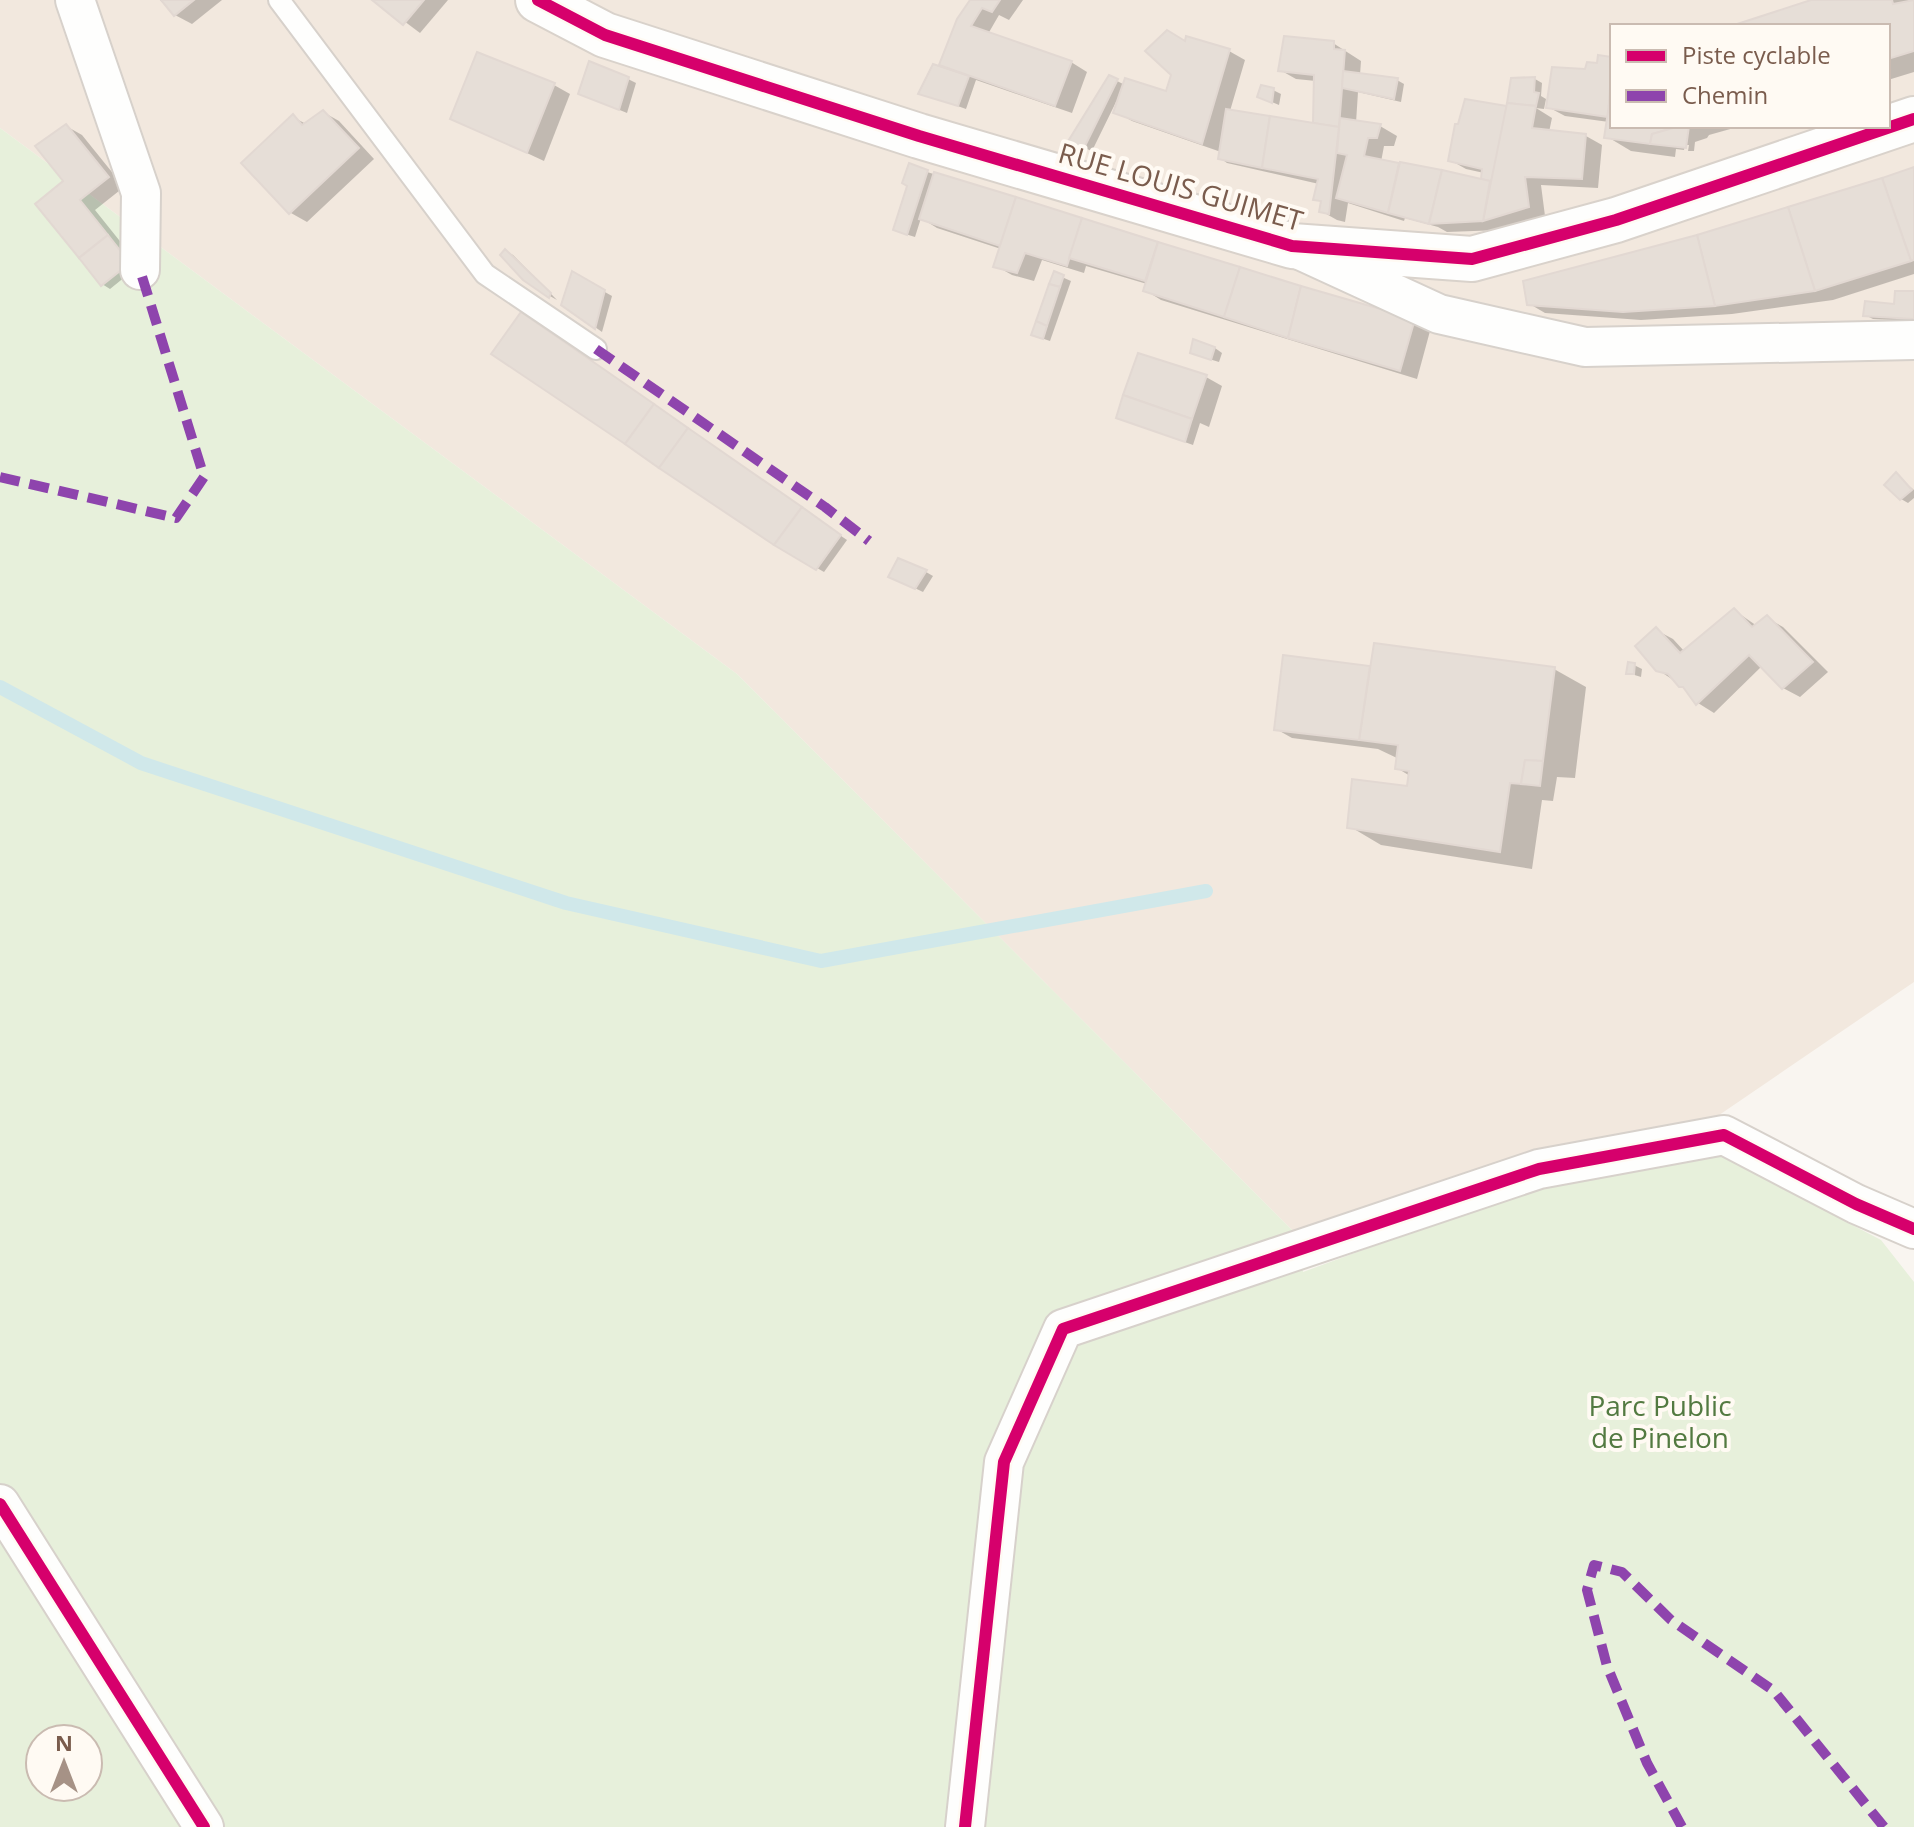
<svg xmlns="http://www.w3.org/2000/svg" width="1914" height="1827" viewBox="0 0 1914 1827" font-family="'Open Sans',sans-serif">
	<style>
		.residential { fill: #f2e8de; fill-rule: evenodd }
		.green { fill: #e7f0db; fill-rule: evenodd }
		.shadow { fill: #0003 }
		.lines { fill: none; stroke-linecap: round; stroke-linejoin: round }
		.stream { stroke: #d0e8ea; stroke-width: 14 }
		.building { fill: #e6ded7; stroke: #e2d8d2; stroke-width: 2 }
		.lane-casing { stroke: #d7d1cb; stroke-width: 24 }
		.street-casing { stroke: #d7d1cb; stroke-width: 42 }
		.secondary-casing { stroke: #d9d2cb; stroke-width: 48 }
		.lane { stroke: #fefefd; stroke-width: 20 }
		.street { stroke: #fefefd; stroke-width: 38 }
		.secondary { stroke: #fefefd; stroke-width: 44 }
		.quiet { stroke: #8e44ad; stroke-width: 10; stroke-dasharray: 20 10; stroke-linecap: butt }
		.cycleway-casing { stroke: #fffaf3; stroke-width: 17 }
		.cycleway { stroke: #d6006c; stroke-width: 12 }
		.labels { text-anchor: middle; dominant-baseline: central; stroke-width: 8; stroke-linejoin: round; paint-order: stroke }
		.street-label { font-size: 28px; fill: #7a5c4d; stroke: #fffaf3 }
		.park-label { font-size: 28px; fill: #537a41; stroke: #fffaf3 }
	</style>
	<rect width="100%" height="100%" fill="#f9f5f0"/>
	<!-- residential -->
	<path class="residential" d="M0,0H1914V982L1571,1216L1299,1237L737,674L0,128ZM1612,26H1888V126H1612Z"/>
	<!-- green -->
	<path class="green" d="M0,128L737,674L1299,1237L1303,1272L1542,1184L1717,1154L1881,1240L1914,1282V1827H0ZM40,1739H88V1787H40Z"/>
	<!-- shadow -->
	<g class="shadow">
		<path d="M160,0H222L192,24L175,15Z"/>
		<path d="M376,0H448L420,33Z"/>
		<path d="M973,0H1023L1009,20L999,15L988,34L1071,62L1087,72L1072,113L976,80L966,109L921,93L949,72L950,70L941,64Z"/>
		<path d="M1817,0H1914V72L1888,80V26H1738Z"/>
		<path d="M1186,43L1229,51L1245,60L1230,111L1315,125L1316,81L1296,79L1280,70L1333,43L1361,61L1360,75L1397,80L1404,84L1401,102L1358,92L1356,123L1380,126L1397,136L1394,146H1384L1381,162L1482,181L1484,173L1466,169L1450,160L1509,108L1513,80L1535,79L1542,83L1541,96L1546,99L1544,109L1536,108L1552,118L1549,132L1586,136L1602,145L1598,188L1541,185L1545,216L1501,230L1447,232L1438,227L1405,218L1404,221L1348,203L1345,222L1337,220L1321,211L1323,203L1316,199L1319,184L1227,163L1220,158L1221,152L1132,121L1116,112L1119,103L1116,102L1092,151L1069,142L1109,77L1125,85L1167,93Z"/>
		<path d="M1599,57L1612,59V126H1741L1709,135L1707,138L1695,142L1694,151H1688L1689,145H1685L1684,150L1676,149L1675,157L1631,151L1606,136L1609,122L1565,116L1548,107L1587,71L1598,65Z"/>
		<path d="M628,79L636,83L627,113L588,97Z"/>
		<path d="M554,85L570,94L544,161L452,118Z"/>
		<path d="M1273,90L1281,94L1279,105L1267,100Z"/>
		<path d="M323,112L339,121L374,159L307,222L291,213L243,163L293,117L306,124Z"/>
		<path d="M66,126L82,135L124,187L95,210L123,245L120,247L136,268L110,289L102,284L66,181Z"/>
		<path d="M1914,169V274L1833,300L1732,314L1641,320L1545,313L1528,303L1698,237Z"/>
		<path d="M927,172L1414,321L1430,331L1417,379L1161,300L1145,290L1147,284L1086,266L1084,273L1042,260L1034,281L1012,275L996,266L1001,249L937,228L921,218L915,237L902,233Z"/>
		<path d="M506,251L513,255L557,300L532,286Z"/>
		<path d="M573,274L612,296L602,332L564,305Z"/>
		<path d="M1055,274L1071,281L1050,341L1041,338Z"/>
		<path d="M1914,293V321L1873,319L1865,315L1895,306Z"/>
		<path d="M1215,348L1222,353L1219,362L1199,356Z"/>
		<path d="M1206,377L1222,386L1209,427L1200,423L1193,445L1126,421Z"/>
		<path d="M1896,475L1914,490V498L1908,503L1901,499Z"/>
		<path d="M816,519L847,540L824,572L775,544Z"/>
		<path d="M926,572L933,576L923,592L898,580Z"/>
		<path d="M1734,610L1757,626L1767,618L1783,627L1828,672L1800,697L1783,688L1762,666L1714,713L1698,703L1687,689L1658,670L1656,630L1673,639L1685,652Z"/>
		<path d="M1634,665L1642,669L1641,677L1628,673Z"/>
		<path d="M1370,668L1554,669L1586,687L1575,778L1557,777L1553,801L1542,800L1532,869L1381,845L1349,826L1408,788L1410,776L1397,768L1399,759L1378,749L1292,738L1276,729Z"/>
	</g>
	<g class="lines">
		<!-- stream -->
		<path class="stream" d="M0,687L141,763L566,903L821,961L1206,891"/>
	</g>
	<!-- building -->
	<g class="building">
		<path d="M161,0H194L174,16Z"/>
		<path d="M372,0H424L403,25Z"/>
		<path d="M970,0H1000L992,12L982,8L971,26L1072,61L1055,106L939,65L957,19Z"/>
		<path d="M1811,0H1892L1893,4L1914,0V51L1888,59V26H1731Z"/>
		<path d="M1167,30L1185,41L1186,36L1230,49L1202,144L1113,113L1125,78L1166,91L1171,75L1145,51Z"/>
		<path d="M1284,36L1334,41V49L1345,50L1339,127L1313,123L1314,75L1278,71Z"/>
		<path d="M477,52L555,83L527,153L450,119Z"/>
		<path d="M1598,55L1612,57L1608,117L1546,108L1552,67L1585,69L1587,62L1597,63Z"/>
		<path d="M589,61L629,77L619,110L578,94Z"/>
		<path d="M933,64L969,76L958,106L918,94Z"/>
		<path d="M1343,71L1398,78L1394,99L1342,88Z"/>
		<path d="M1109,75L1118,79L1084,148L1067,143Z"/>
		<path d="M1535,77L1534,92L1539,93L1536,106L1507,103L1511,78Z"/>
		<path d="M1261,85L1274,88L1272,103L1257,97Z"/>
		<path d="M1612,86V126H1680L1652,134L1650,144L1604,138Z"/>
		<path d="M1465,99L1507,106L1494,178L1490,181L1481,179L1482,169L1448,161L1455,124H1458Z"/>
		<path d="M1507,103L1536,106L1532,128L1586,134L1582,179L1525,177L1529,207L1483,221Z"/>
		<path d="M1226,109L1270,116L1262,168L1218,159Z"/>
		<path d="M323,110L359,148L289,214L241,163L293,114L302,125Z"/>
		<path d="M1270,116L1339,127L1329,214L1319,212L1321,201L1313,200L1318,179L1262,168Z"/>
		<path d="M1340,118L1381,124L1377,138H1368L1364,156L1399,163L1388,213L1336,198L1347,155L1337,153Z"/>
		<path d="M66,124L109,177L80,200L108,235L79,258L35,204L63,181L35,146Z"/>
		<path d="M1680,126H1689L1686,148L1650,144L1652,134Z"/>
		<path d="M1400,162L1442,170L1429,224L1388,213Z"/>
		<path d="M909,163L928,170L907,235L893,230L907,186L902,183Z"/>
		<path d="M1914,167V260L1911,261L1882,178Z"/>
		<path d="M1442,170L1490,181L1483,221L1429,224Z"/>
		<path d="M934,172L1016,197L1000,246L919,219Z"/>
		<path d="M1882,178L1911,261L1815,291L1788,207Z"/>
		<path d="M1016,197L1082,218L1067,266L1025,253L1017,273L993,267Z"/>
		<path d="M1788,207L1815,291L1715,306L1697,235Z"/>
		<path d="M1082,218L1158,242L1145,281L1069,258Z"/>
		<path d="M108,235L130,263L101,286L79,258Z"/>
		<path d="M1697,235L1715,306L1623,312L1527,305L1523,281Z"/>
		<path d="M1158,242L1240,267L1224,317L1143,291Z"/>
		<path d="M505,249L551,293L549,298L523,280L500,255Z"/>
		<path d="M1240,267L1301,286L1288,338L1224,317Z"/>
		<path d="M572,271L605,290L595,329L561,305Z"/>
		<path d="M1054,271L1064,275L1060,287L1049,284Z"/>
		<path d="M1049,284L1060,287L1047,326L1036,321Z"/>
		<path d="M1301,286L1415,319L1400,371L1288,338Z"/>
		<path d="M1895,291H1914V319L1863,316L1865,301L1894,304Z"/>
		<path d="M521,312L654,404L625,444L491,354Z"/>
		<path d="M1036,321L1047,326L1043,339L1031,335Z"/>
		<path d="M1193,339L1215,347L1211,360L1190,353Z"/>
		<path d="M1138,353L1207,375L1192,419L1123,395Z"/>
		<path d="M1123,395L1192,419L1185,442L1116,418Z"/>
		<path d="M654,404L688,428L659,468L625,444Z"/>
		<path d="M688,428L802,507L774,545L659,468Z"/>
		<path d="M1896,472L1912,490L1900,500L1884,485Z"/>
		<path d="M802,507L841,535L816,570L774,545Z"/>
		<path d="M898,558L927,570L915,589L888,577Z"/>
		<path d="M1734,608L1752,627L1767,615L1813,662L1782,689L1749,655L1696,705L1683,687H1679L1668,674L1656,671L1635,646L1656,627L1680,653Z"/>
		<path d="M1374,643L1555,667L1543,761L1525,760L1521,784L1510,783L1500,852L1347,828L1352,779L1407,786L1409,771L1395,769L1398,745L1359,740Z"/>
		<path d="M1283,655L1370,666L1359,740L1274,730Z"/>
		<path d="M1628,662L1635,663L1634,674H1626Z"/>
		<path d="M1525,760L1543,761L1540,786L1521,784Z"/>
	</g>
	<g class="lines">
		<defs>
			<path id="lane" d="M279,0L485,274L596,349"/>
			<g id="street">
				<path d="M75,0L141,193L140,270"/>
				<path d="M1302,251L1439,314L1585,347L1914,340"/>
				<path d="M0,1504L204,1827"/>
				<path d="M965,1827L1004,1462L1063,1329L1539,1169L1724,1135L1856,1204L1914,1229"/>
			</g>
			<path id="secondary" d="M538,0L605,35L919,136L1292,246L1472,259L1616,220L1914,119"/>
		</defs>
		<!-- lane casing -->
		<use href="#lane" class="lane-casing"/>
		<!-- street casing -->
		<use href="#street" class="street-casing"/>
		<!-- secondary casing -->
		<use href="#secondary" class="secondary-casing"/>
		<!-- lane -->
		<use href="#lane" class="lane"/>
		<!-- street -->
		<use href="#street" class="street"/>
		<!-- secondary -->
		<use href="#secondary" class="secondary"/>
		<!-- quiet -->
		<g class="quiet">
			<path d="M596,349L825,507L869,541"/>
			<path d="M0,477L176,518L204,477L140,270"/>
			<path d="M1682,1827L1647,1763L1607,1666L1587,1590L1594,1565L1622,1572L1671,1620L1774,1691L1884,1827"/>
		</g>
		<defs>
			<g id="cycleway">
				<path d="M538,0L605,35L919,136L1292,246L1472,259L1616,220L1914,119"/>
				<path d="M0,1504L204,1827"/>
				<path d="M965,1827L1004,1462L1063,1329L1539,1169L1724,1135L1856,1204L1914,1229"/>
			</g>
		</defs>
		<!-- cycleway casing -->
		<use href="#cycleway" class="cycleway-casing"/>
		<!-- cycleway -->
		<use href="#cycleway" class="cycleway"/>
	</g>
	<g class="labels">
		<!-- street labels -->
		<g class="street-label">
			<text transform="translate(1181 186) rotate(16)">RUE LOUIS GUIMET</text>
		</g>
		<!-- park labels -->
		<g class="park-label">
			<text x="1660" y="1405">Parc Public<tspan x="1660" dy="32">de Pinelon</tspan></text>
		</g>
	</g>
	<!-- legend -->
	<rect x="1610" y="24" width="280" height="104" fill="#fffaf3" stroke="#cabbb1" stroke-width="2"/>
	<rect x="1626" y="50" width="40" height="12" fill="#d6006c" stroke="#cabbb1" stroke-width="2"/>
	<text x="1682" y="64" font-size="24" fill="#7a5c4d">Piste cyclable</text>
	<rect x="1626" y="90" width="40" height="12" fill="#8e44ad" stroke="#cabbb1" stroke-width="2"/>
	<text x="1682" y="104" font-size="24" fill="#7a5c4d">Chemin</text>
	<!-- north arrow -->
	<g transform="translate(64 1763)"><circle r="38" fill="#fffaf3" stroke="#cabbb1" stroke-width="2"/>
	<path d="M0-6L14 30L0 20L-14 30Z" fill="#a69286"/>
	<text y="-12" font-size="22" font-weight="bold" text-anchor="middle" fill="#7a5c4d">N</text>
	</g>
</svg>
